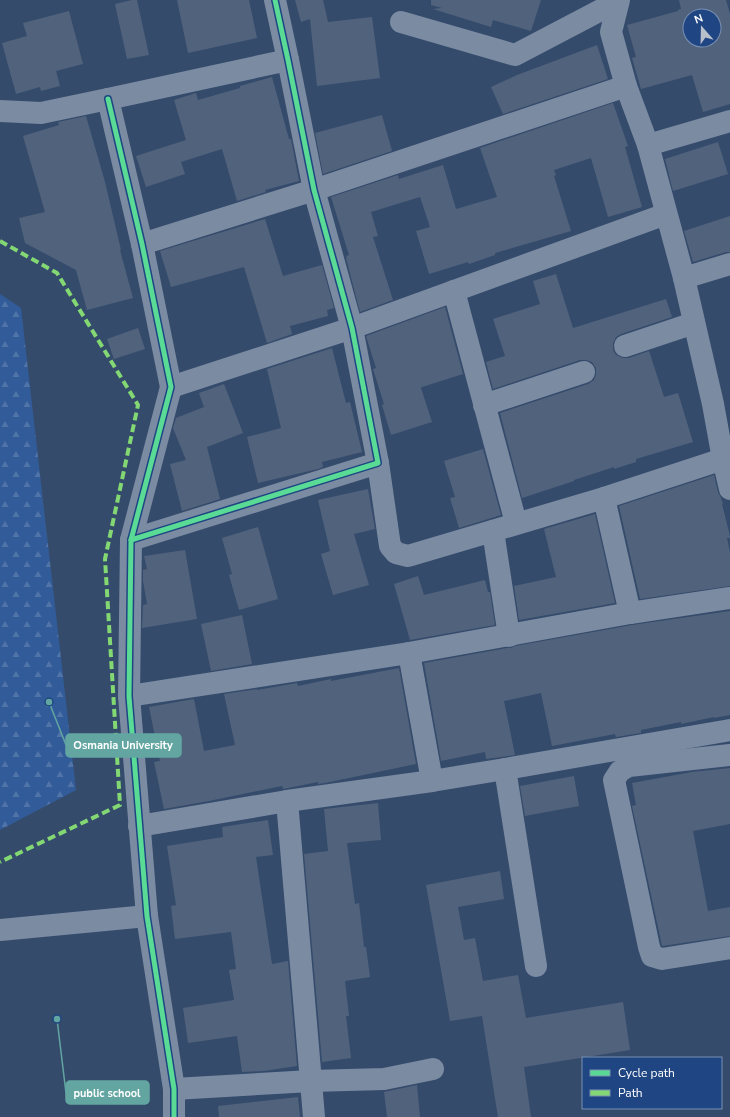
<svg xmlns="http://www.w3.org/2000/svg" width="730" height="1117" viewBox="0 0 730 1117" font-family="'Nunito Sans',sans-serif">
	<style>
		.forest { fill: url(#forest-firs) }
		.building { fill: #51637c; fill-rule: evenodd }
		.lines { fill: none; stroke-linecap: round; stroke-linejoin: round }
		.minor { stroke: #7b8ba2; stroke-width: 22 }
		.quiet { stroke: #83d873; stroke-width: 4; stroke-dasharray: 8 4; stroke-linecap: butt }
		.cycleway-casing { stroke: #1f4682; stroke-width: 8 }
		.cycleway { stroke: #5adb95; stroke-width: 5 }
		.leader { fill: none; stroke: #63a6a1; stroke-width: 1.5 }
		.callout-dot { fill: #63a6a1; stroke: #1f4682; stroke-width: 1.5 }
		.callout { fill: #63a6a1; stroke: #63a6a1; stroke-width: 1.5 }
		.callout-label { font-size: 11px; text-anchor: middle; font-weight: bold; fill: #fff }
	</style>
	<defs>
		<pattern id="forest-firs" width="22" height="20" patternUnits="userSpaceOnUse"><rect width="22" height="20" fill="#325c99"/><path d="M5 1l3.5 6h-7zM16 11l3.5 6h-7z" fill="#5174a8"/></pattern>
	</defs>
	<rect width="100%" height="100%" fill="#354b6c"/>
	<!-- forest -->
	<path class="forest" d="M0,294L21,308L76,790L0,830Z"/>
	<!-- building -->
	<g class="building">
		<path d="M132,0H137L149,55L127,59L115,4Z"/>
		<path d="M177,0H249L257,38L188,53Z"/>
		<path d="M295,0H323L328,22L372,17L380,78L317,86L310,19L301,22Z"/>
		<path d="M431,0H541L531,31L493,20L491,27L433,9L442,8L431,5Z"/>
		<path d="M679,0H726L730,14V104L703,112L692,75L641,89L632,58L636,57L627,25L678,11V10L681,9ZM690,16H714V40H690Z"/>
		<path d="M69,11L83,64L56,71L60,86L41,91L40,87L16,94L2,43L27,36L23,23Z"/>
		<path d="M597,45L608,79L503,114L491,87L517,75Z"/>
		<path d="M272,77L289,139H291L299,181L265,190L266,192L237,201L222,149L181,162L185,174L146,187L136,156L186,140L174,100L196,93L198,100L240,88V86Z"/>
		<path d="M613,103L628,146L625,147L642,207L608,217L591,158L554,170L556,175L554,176L571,231L495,253V255L469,264L468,262L429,274L416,231L430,227L420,197L371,212L378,236L373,237L393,300L360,312L346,258H347L346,256L349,255L331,197L398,175L399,179L443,165L456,209L497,197L480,148Z"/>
		<path d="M382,115L392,151L323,174L315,133Z"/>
		<path d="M86,116L105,182L121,250H120L133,298L87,310L76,270L25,243L19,218L45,212L23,136L59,125L58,122Z"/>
		<path d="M718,142L728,174L673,191L665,159Z"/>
		<path d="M730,216V252H726L693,262L684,231Z"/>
		<path d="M265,219L283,276L322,265L334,308L327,310L328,316L290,326L292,334L267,343L244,267L171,287L160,251Z"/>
		<path d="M556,274L573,328L666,299L672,317L621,334L616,337L613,343V350L616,355L623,358H629L649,351L664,397L678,393L693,442L636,459V462L614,469V467L574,480V481L522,498L500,413L588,384L594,380L596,374V368L592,362L586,360H580L493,389L486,362L505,356L493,319L540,304L533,281Z"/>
		<path d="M445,307L463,374L422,387L421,388L432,422L391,435L382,405L384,404L373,369L376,368L366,336Z"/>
		<path d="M138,328L145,349L114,359L107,339Z"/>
		<path d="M332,348L346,403L350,402L362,452L322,462L323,467L318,469L258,483L247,437L281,428L267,369Z"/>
		<path d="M224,384L243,433L207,447L220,499L182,511L170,464L186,460L173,428L176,418L204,407L199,393Z"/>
		<path d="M483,449L501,515L459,528L450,498L455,497L444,461Z"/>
		<path d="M714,475L718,492L721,498L723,504H722L730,536V538H727L730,552V586L640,599L619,506Z"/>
		<path d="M368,489L375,529L354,534L369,585L333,595L321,554L330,551L318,500Z"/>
		<path d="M595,514L615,603L519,620L514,586L556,577L544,529Z"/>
		<path d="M258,527L278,599L239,610L229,575L232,574L222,538Z"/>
		<path d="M185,550L197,619L142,628L143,605L147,604L143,581V570L147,569L144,556Z"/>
		<path d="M418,576L424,595L485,580L488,592H490L495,625L410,640L394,584Z"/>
		<path d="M730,611V715L714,718V717L681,724V722L641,730V733L616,737L615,734L552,746L541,693L504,701L515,755L486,759L485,752L441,761L424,663L507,648H511L515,646L632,625Z"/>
		<path d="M242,615L252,664L211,671L201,624Z"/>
		<path d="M399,668L416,764L325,783L318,784V782L283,789L282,786L209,801L164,809L154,762L160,761L149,707L194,699L204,751L235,745L224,694L257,689V690L297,683L298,686L331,679V681Z"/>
		<path d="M730,768V824L693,831L708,911L730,907V936L662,946L632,806L636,805L632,783L692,772Z"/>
		<path d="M574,776L579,806L525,816L520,786Z"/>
		<path d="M378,803L381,840L347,843L355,904L359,903L364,947H366L370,977L345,981L349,1016H346L351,1058L322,1062L304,854L328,851L324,809Z"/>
		<path d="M268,820L273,855L256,857L272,964L288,961L297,1066L264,1071L242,1072L237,1036L188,1043L183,1008L234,1000L229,970L236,969L231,932L175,939L171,906L176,905L167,846L223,837L222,827Z"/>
		<path d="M500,871L504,899L458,907L464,940L475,938L483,981L518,975L526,1018L623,1002L630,1050L524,1067L531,1117H498L482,1016L450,1021L426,885Z"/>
		<path d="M417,1085L420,1117H387L384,1092Z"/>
		<path d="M298,1097L300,1117H219L218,1106Z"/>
	</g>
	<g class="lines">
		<!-- minor -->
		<g class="minor">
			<path d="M619,0L611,32L626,86L648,145L684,278L713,404L723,459L730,489"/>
			<path d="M401,22L515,55L618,1"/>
			<path d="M108,99L142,244L171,387L131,540L129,696L147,916L174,1089V1117"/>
			<path d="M0,111L41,113L108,99L288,60"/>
			<path d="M648,145L730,121"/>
			<path d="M142,244L314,190L626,86"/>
			<path d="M684,278L730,264"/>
			<path d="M454,291L516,523"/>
			<path d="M625,346L694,323"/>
			<path d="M171,387L352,328L666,214"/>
			<path d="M484,405L584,372"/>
			<path d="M378,463L390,546L396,553L408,556L604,498L723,459"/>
			<path d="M604,498L630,613"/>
			<path d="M493,531L509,636"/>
			<path d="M131,540L378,463L352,328L314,190L288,60L275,0"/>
			<path d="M409,653L432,781"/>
			<path d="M129,696L409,653L630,613L730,598"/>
			<path d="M730,755L629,766L620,771L614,780L649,947L652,956L662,959L730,948"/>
			<path d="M505,769L536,966"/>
			<path d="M287,801L314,1117"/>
			<path d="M139,826L287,801L432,781L505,769L730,730"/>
			<path d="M0,930L147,916"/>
			<path d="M174,1089L311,1081L384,1079L433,1069"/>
		</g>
		<!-- quiet -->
		<path class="quiet" d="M0,241L57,273L138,405L105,559L120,805L0,862"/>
		<defs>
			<g id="cycleway">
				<path d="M108,99L142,244L171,387L131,540L129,696L147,916L174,1089V1117"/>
				<path d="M131,540L378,463L352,328L314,190L288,60L275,0"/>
			</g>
		</defs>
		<!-- cycleway casing -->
		<use href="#cycleway" class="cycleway-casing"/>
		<!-- cycleway -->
		<use href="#cycleway" class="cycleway"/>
	</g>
	<!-- callouts -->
	<path class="leader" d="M49 702L66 745M57 1019L66 1093"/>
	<g class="callout-dot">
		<circle cx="49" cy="702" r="4"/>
		<circle cx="57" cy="1019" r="4"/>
	</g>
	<g class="callout">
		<rect x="66" y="734" width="115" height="23" rx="4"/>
		<rect x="66" y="1081" width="83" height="23" rx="4"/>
	</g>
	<g class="callout-label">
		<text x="123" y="749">Osmania University</text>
		<text x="107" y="1097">public school</text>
	</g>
	<!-- legend -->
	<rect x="582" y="1057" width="140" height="52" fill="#1f4682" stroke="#7990b4"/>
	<rect x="590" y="1070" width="20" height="6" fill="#5adb95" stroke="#7990b4"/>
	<text x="618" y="1077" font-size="12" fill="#ffffff">Cycle path</text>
	<rect x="590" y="1090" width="20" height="6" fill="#83d873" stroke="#7990b4"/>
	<text x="618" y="1097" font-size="12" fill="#ffffff">Path</text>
	<!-- north arrow -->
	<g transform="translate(702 28) rotate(340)"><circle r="19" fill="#1f4682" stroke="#7990b4"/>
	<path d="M0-3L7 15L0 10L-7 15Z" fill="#b8c0cc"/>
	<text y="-6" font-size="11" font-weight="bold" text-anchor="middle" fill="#ffffff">N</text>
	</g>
</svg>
